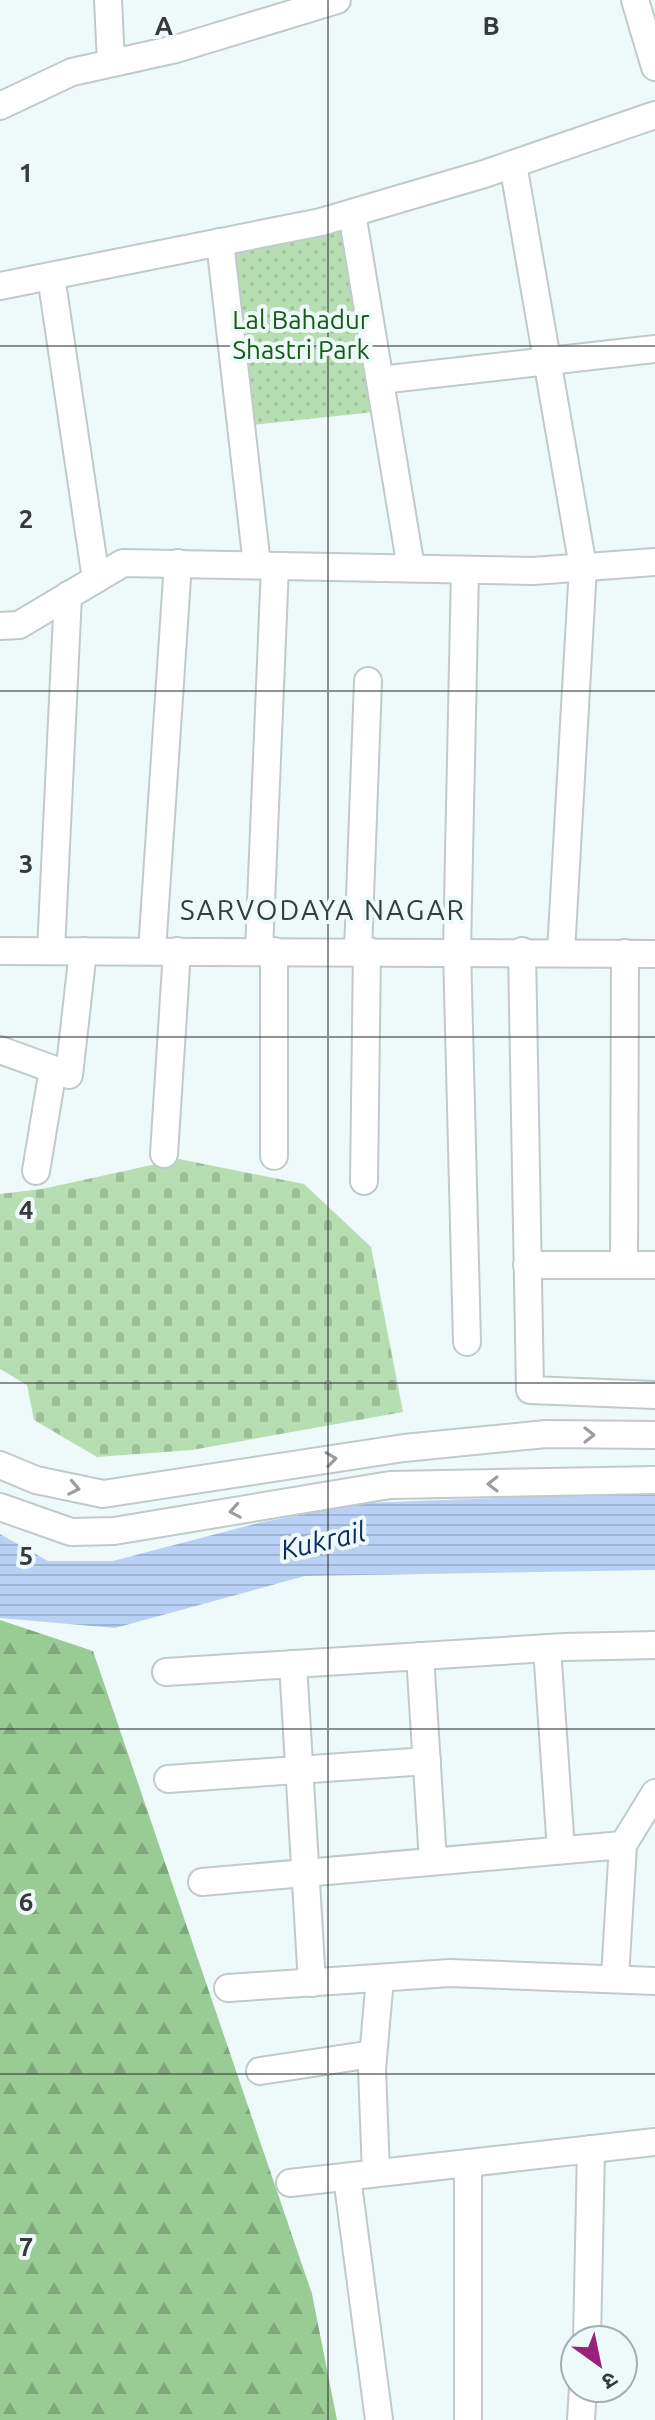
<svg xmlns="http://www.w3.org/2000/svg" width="655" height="2420" viewBox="0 0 655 2420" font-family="Ubuntu,'Noto Sans Devanagari',sans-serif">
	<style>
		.green { fill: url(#green-dots) }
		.forest { fill: url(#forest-firs) }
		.cemetery { fill: url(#cemetery-stones) }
		.water { fill: url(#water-rules) }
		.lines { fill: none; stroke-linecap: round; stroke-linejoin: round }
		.minor-casing { stroke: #c0cacb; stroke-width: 30 }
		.minor { stroke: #fff; stroke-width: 26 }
		.oneway { stroke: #9a9c9d }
		.grid { fill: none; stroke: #363a3b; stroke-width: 2; stroke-opacity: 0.55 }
		.labels { text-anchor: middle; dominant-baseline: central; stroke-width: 8; stroke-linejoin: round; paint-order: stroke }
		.park-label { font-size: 26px; fill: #155b16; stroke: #eef9fa }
		.neighbourhood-label { font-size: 28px; letter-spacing: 2px; fill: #353e3e; stroke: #eef9fa }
		.water-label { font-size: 28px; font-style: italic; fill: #082e60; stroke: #eef9fa }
		.grid-label { font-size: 26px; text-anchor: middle; font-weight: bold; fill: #363a3b; stroke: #eef9fa; stroke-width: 8; stroke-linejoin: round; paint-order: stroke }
	</style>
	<defs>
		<pattern id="green-dots" width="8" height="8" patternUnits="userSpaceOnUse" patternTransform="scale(2)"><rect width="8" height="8" fill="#b6deb2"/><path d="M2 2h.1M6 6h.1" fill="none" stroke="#9dbf9a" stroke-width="1.8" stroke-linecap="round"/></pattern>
		<pattern id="forest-firs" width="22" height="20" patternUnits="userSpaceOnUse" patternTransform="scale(2)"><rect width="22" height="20" fill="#99cc95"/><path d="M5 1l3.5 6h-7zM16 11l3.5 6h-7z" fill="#7ea77b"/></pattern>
		<pattern id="cemetery-stones" width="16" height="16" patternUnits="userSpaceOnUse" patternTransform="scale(2)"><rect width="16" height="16" fill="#b6deb2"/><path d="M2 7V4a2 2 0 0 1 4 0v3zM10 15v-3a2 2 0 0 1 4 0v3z" fill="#9dbf9a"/></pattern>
		<pattern id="water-rules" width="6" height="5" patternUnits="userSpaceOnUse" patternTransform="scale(2)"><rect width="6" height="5" fill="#b8d1f4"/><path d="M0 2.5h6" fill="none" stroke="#9fb4d2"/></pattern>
	</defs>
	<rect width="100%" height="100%" fill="#eef9fa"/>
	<!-- green -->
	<path class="green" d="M352,213L384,411L241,426L220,242Z"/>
	<!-- forest -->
	<path class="forest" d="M0,1620L93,1651L312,2294L337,2420H0Z"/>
	<!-- cemetery -->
	<path class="cemetery" d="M179,1159L304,1184L371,1247L403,1412L192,1450L97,1457L34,1420L27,1385L0,1369V1194L42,1189Z"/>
	<!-- water -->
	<path class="water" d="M655,1492V1570L305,1576L115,1628L0,1618V1534L48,1561H113L262,1522L365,1503Z"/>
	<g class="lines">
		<defs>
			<g id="minor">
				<path d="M108,0L111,63"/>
				<path d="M635,0L655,67"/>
				<path d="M0,106L72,72L176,49L337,0"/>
				<path d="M513,164L583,567L561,952"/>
				<path d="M352,213L411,568"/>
				<path d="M220,242L257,565"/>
				<path d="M51,276L96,579"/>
				<path d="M0,286L321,222L484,174L655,115"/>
				<path d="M380,380L655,349"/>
				<path d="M465,570L457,950L467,1342"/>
				<path d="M0,626L19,625L123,563L533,571L655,562"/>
				<path d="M0,951L655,954"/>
				<path d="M51,951L68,595"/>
				<path d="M152,951L178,563"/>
				<path d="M259,951L275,566"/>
				<path d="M274,951V1156"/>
				<path d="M358,951L368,681"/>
				<path d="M522,951L530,1390L655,1395"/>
				<path d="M0,1050L69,1075L83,951"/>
				<path d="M164,1154L177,951"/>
				<path d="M36,1171L53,1069"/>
				<path d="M364,1181L367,950"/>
				<path d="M527,1265H655"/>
				<path d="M624,1265L625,953"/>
				<path d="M0,1465L36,1480L103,1494L404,1448L546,1434L655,1435"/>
				<path d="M0,1507L71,1532L114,1531L390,1485L655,1480"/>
				<path d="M547,1648L561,1850"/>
				<path d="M420,1656L433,1861"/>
				<path d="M293,1664L312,1983"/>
				<path d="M166,1672L565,1647L655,1645"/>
				<path d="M168,1779L427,1761"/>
				<path d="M202,1882L623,1845"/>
				<path d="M615,1977L623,1845L655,1793"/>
				<path d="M228,1988L450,1973L655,1981"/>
				<path d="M260,2071L373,2054"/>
				<path d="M468,2163V2420"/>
				<path d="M376,2173L372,2069L380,1978"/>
				<path d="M347,2177L379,2420"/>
				<path d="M290,2183L655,2142"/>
				<path d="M587,2340L591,2149"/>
				<path d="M581,2420L583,2388"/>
			</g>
		</defs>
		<!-- minor casing -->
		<use href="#minor" class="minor-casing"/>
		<!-- minor -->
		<use href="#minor" class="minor"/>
	</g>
	<!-- one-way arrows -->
	<defs><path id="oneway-chevron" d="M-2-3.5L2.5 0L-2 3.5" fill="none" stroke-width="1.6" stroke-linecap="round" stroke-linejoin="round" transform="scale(2)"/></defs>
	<g class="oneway">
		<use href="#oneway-chevron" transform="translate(589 1435)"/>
		<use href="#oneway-chevron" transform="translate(331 1459) rotate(-8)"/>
		<use href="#oneway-chevron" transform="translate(493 1484) rotate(179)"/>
		<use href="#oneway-chevron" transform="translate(74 1488) rotate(11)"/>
		<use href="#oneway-chevron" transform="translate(235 1511) rotate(170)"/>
	</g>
	<!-- grid -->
	<path class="grid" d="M328,0V2420M0,346H655M0,691H655M0,1037H655M0,1383H655M0,1729H655M0,2074H655"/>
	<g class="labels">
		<!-- park labels -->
		<g class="park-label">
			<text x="301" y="319">Lal Bahadur<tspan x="301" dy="30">Shastri Park</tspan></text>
		</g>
		<!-- neighbourhood labels -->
		<g class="neighbourhood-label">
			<text x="323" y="909">SARVODAYA NAGAR</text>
		</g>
		<!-- water labels -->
		<g class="water-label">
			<text transform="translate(323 1540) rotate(-13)">Kukrail</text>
		</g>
	</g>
	<g class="grid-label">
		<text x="164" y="35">A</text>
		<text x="491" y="35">B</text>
		<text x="26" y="182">1</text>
		<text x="26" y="528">2</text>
		<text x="26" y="873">3</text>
		<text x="26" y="1219">4</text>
		<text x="26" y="1565">5</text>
		<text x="26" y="1911">6</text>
		<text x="26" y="2256">7</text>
	</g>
	<!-- north arrow -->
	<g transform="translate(599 2364) rotate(147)"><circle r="38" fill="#eef9fa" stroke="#a4adae" stroke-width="2"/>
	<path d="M0-6L14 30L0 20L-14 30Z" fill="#9c2179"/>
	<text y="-12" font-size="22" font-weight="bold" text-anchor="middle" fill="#363a3b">उ</text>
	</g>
</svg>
